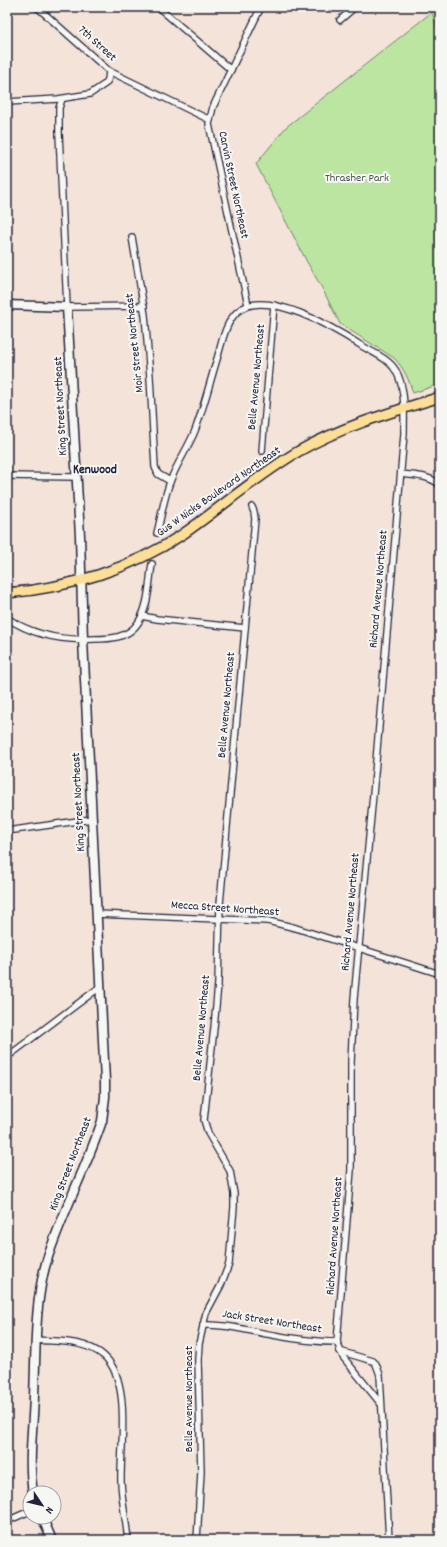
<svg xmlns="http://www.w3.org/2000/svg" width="447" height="1547" viewBox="0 0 447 1547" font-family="Dekko,sans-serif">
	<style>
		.green { fill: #bbe5a1; stroke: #6e846e }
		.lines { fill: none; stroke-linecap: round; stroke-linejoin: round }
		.stream { stroke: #6493a7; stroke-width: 1.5 }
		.street-casing { stroke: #22223b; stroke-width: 8 }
		.secondary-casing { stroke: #22223b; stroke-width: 11 }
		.primary-casing { stroke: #22223b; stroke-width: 12 }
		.street { stroke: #f6f6f2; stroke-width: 5.5 }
		.secondary { stroke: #f6f6f2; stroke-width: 8 }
		.primary { stroke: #fcde96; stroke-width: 9 }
		.labels { text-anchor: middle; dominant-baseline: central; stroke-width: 4; stroke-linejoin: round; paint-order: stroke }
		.street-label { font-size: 12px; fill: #22223b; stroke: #f6f6f2 }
		.park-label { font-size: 12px; fill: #485354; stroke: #f6f6f2 }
		.neighbourhood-label { font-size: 13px; font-weight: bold; fill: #22223b; stroke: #f6f6f2 }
	</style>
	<rect width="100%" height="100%" fill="#f3e3d9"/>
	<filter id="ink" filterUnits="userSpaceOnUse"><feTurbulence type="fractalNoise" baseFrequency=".025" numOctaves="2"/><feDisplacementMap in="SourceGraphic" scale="8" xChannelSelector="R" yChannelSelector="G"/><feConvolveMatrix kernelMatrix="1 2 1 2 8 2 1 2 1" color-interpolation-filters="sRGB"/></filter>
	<g filter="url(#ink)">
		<!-- green -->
		<path class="green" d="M432,12L440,39V384L413,393C409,380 404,368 394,358L340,324L322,288L307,262L256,164L286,127Z"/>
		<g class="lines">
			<!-- stream -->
			<path class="stream" d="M7,1537L11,1540"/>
			<defs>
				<g id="street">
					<path d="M37,7L109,71L210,120"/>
					<path d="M158,7L231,70"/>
					<path d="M340,20L355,7"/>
					<path d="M62,99L59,108V133L67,307L144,306"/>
					<path d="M7,102L58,99L90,94L105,84L108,80L109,71"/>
					<path d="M132,237L145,315L150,377L155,467L158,474L170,481"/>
					<path d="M248,305L209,124L213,107L261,7"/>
					<path d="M262,451L274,305"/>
					<path d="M401,474C413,476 430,475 440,485"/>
					<path d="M7,476L77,477"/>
					<path d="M157,533C162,514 164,495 172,477C179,460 190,445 196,428C204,406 210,382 217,359C222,343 225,323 237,312C265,286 337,330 362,346C374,353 389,359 396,371C406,389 404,414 404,434L375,773L354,999L351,1062V1170L337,1342L343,1357L381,1404"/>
					<path d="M142,616L157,619L245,628"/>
					<path d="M7,618C34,636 63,641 94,639C111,639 128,638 138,623C149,607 149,582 152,564"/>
					<path d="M7,831L92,819"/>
					<path d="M96,914L268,921L296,928L440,974"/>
					<path d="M7,1057L100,987"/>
					<path d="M203,1325C227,1324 249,1331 273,1335C294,1339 316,1342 337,1342"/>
					<path d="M37,1340C59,1342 86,1340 104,1356C132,1381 120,1447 121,1482C122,1502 126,1521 128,1540"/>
					<path d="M339,1351L373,1361L376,1364L380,1375L389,1540"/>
					<path d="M7,1521L30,1511"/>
					<path d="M197,1540L201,1472L198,1360L199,1344L206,1313L221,1285L229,1264L234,1207V1194L230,1171L208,1133L204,1120L214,1028L218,984L220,904L255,519L254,512L252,507"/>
				</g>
				<g id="secondary">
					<path d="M7,305L67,307L80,536L83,640L105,1081V1097L102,1121C86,1169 62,1213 47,1260C34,1301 36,1353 34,1396C33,1427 28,1462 33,1493"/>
					<path d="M42,1517L52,1540"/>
				</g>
				<path id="primary" d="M7,593C69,588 131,569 183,534C222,507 258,475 299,451C343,426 392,412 440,397"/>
			</defs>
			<!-- street casing -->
			<use href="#street" class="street-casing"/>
			<!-- secondary casing -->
			<use href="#secondary" class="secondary-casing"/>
			<!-- primary casing -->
			<use href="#primary" class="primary-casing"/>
			<!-- street -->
			<use href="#street" class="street"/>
			<!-- secondary -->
			<use href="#secondary" class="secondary"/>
			<!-- primary -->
			<use href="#primary" class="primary"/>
		</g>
	</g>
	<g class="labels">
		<!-- street labels -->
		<g class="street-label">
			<text transform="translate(97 44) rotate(42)">7th Street</text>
			<text transform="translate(233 185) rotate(78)">Carvin Street Northeast</text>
			<text transform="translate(135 343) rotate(-96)">Moir Street Northeast</text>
			<text transform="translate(257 377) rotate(-85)">Belle Avenue Northeast</text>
			<text transform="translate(61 406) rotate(-93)">King Street Northeast</text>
			<text transform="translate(219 492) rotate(-35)">Gus W Nicks Boulevard Northeast</text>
			<text transform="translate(379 589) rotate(-85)">Richard Avenue Northeast</text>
			<text transform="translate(227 705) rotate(-85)">Belle Avenue Northeast</text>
			<text transform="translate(79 802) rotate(-93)">King Street Northeast</text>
			<text transform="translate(225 909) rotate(4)">Mecca Street Northeast</text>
			<text transform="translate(351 912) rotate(-85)">Richard Avenue Northeast</text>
			<text transform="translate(202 1028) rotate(-85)">Belle Avenue Northeast</text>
			<text transform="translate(71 1164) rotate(-69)">King Street Northeast</text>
			<text transform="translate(335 1236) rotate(-86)">Richard Avenue Northeast</text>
			<text transform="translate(272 1322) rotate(9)">Jack Street Northeast</text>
			<text transform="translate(189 1399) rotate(-90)">Belle Avenue Northeast</text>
		</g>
		<!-- park labels -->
		<g class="park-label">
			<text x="357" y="178">Thrasher Park</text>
		</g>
		<!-- neighbourhood labels -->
		<g class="neighbourhood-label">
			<text x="95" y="470">Kenwood</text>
		</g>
	</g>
	<!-- margin -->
	<rect width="447" height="1547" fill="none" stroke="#f6f6f2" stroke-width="24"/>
	<rect x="12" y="12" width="423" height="1523" fill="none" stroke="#22223b" stroke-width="1.5" filter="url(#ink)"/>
	<!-- north arrow -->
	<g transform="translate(42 1505) rotate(125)"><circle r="19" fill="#f6f6f2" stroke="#a1a1a9"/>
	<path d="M0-3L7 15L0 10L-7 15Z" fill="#22223b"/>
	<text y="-6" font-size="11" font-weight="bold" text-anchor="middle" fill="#22223b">N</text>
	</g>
</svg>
